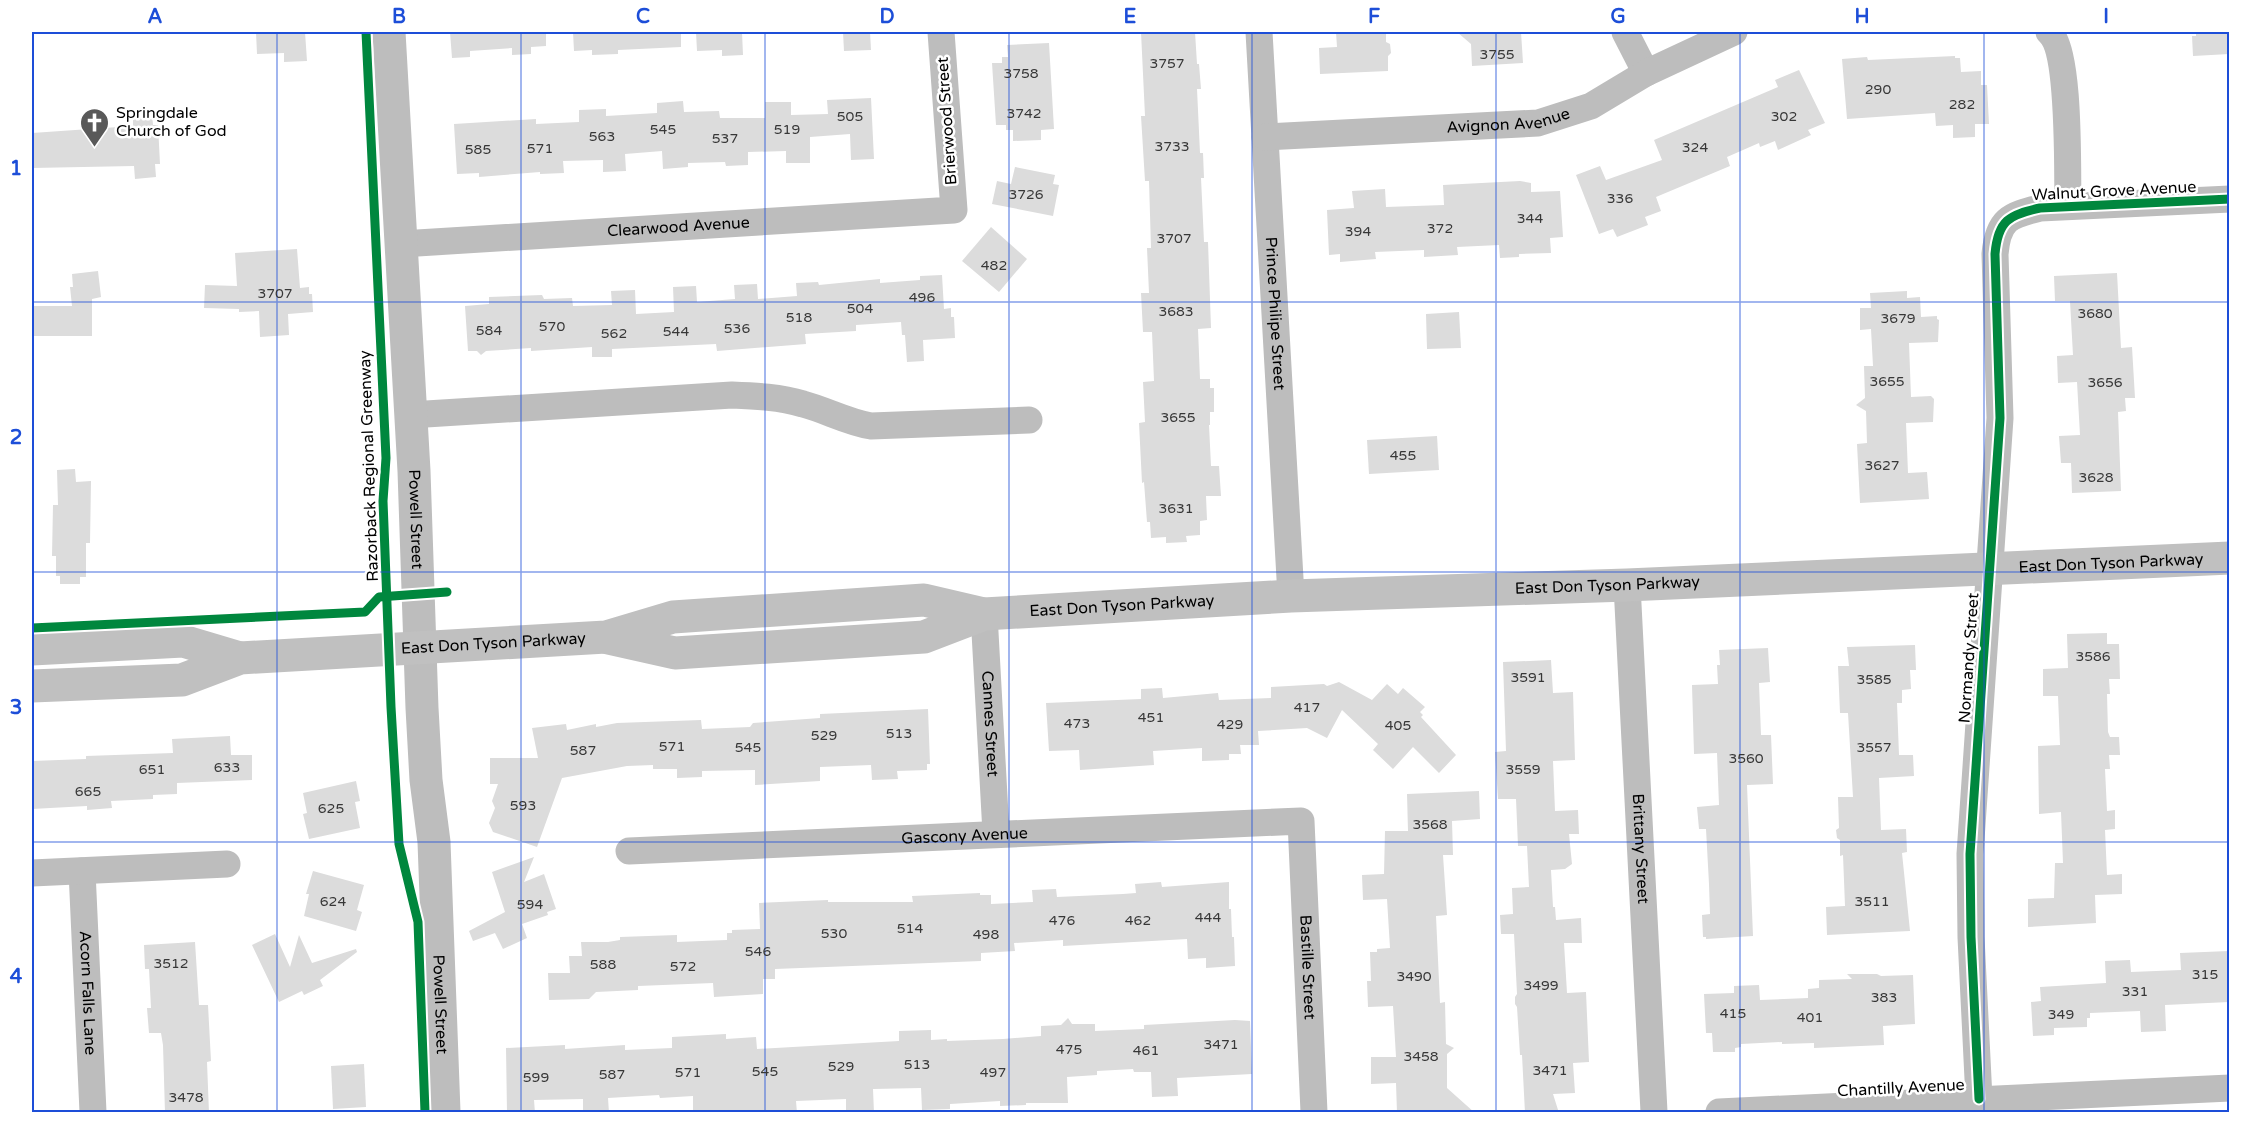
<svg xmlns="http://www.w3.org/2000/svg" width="2261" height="1144" viewBox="0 0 2261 1144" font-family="'Varela Round',sans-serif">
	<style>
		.building { fill: #dcdcdc }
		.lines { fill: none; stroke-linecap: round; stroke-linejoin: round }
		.minor { stroke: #bdbdbd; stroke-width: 27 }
		.tertiary { stroke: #bdbdbd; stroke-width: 33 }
		.secondary { stroke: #c0c0c0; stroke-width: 33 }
		.cycleway-casing { stroke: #fff; stroke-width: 13 }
		.cycleway { stroke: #00873e; stroke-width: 9 }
		.grid { fill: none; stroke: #1d4ed8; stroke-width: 1.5; stroke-opacity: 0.55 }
		.labels { text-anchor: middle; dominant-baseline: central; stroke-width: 5; stroke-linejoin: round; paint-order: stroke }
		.number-label { font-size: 14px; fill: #373737 }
		.poi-label { font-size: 16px; fill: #000; stroke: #fff; text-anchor: start }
		.street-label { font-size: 16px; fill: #000; stroke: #fff }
		.neatline { fill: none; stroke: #1d4ed8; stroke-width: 2 }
		.grid-label { font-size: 20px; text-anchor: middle; font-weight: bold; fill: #1d4ed8 }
	</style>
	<rect width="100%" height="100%" fill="#fff"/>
	<!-- building -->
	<g class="building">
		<path d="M256,32H305L307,61L284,62V53L257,54Z"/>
		<path d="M450,32H546V46L531,47V54L512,55V48L470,51V57L452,58Z"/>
		<path d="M573,32H681V47L618,50V54L592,55V50L574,51Z"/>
		<path d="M696,32H742L743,55L722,56V50L697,51Z"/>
		<path d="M843,32H870L871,50L844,51Z"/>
		<path d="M1141,32H1195L1197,64H1199L1201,89H1197L1200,153H1203L1204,178H1201L1204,242H1208L1211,328L1198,329L1200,379H1210V388H1214V412H1210V425H1209L1211,466H1219L1221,496H1206L1207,520L1200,521V535L1186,536L1187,542L1166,543V537L1151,538L1150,522H1147L1144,482L1142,483L1139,423L1145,422L1143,382L1154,381L1152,332H1143L1141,293H1149L1147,248H1151L1149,181H1145L1141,116H1145Z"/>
		<path d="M1336,32H1386V42L1390,44L1391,53L1388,56V71L1320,74L1319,48L1337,47Z"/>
		<path d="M1457,32H1521L1523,63L1472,66L1471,44Z"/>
		<path d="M2196,32H2229V54L2193,56L2192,36H2196Z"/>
		<path d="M1049,43L1054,129L1041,130V140L1013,141V130H1006V125H996L992,63H1002V57H1008L1007,45Z"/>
		<path d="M1955,56V58H1960L1961,72L1981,71V85H1987L1989,124H1975V137L1953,138V125L1936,126L1935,113L1847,119L1842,59L1867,57L1868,60Z"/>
		<path d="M1799,70L1825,123L1808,130L1811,135L1778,150L1775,141L1760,147L1759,143L1727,157L1730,166L1656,197L1661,211L1645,217L1648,225L1617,237L1613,229L1599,234L1576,175L1600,166L1606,180L1662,160L1654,140L1778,87L1775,80Z"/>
		<path d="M871,98L874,159L851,160L850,134L810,137V163H786V151L748,152V165L726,166L725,162L688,163V167L663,169L662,151L625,154L626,171L603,172V160L563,161L564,173L540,174V172L479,177V173L457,174L454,124L536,119V124L579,122V110L606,109V116L657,113V103L683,101L684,112L719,111L720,118H765V102H791V115L828,114L827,100Z"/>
		<path d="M152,113L153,125H158L160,164H155L156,177L135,179L134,166L32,168V133L133,126V114Z"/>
		<path d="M1015,167L1055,175L1053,184L1059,185L1053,216L992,204L997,181L1011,184Z"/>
		<path d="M1520,181L1531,183V192L1560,191L1563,237L1550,238L1551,253L1519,254V257L1500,258L1499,245L1457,247L1458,255L1424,257V250L1375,252L1376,259L1340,262V254L1329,255L1327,210L1354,208L1352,191L1385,189L1386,207L1444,205L1443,185Z"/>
		<path d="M991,227L1027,259L999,292L962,261Z"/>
		<path d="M297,249L300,288L309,287V294H312L313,312L288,314L289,335L260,337L259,311L239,312V309L204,308L205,285L237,286L235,253Z"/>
		<path d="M98,271L101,297L92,299V336H32V306H72L70,287H73L72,274Z"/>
		<path d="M2117,273L2121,348L2132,347L2135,398H2125L2126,411L2118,412L2121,491L2072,493L2071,463H2061L2059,436L2080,435L2077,382L2058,383L2057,356L2073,355L2070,301H2055L2054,276Z"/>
		<path d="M942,275L944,309L951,308V317H954L955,338L923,340L924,361L907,362L905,335H902L901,322L856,325V331L805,334L806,344L717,351L716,344L612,349V357H592V347L531,351V348L486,351L481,355L477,351H468L465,306L489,304V297L542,295L544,299L572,298L573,306L612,305L611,291L635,290L636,314L674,312L673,287L696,286L697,302L735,299L734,285L757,284L758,299L797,296L796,283L818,282L819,285L880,279V283L920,280V276Z"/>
		<path d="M1907,291V298L1920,297L1921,317L1937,316V319L1939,320L1938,342L1909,343L1911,397L1931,396L1934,399L1933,422L1906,423L1908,473L1927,472L1929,499L1860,503L1857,444L1867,443L1866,411L1856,405L1865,398L1864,366H1873L1871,329L1860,330V308H1871L1870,293Z"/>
		<path d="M1459,312L1461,348L1427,349L1426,314Z"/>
		<path d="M1437,436L1439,470L1369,474L1367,440Z"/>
		<path d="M75,469L76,482L91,481L90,543H86V577H80V584H60V576H56V556H52L53,505H58L57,470Z"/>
		<path d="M2107,633V644H2119L2120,679H2109L2110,694H2107L2108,732L2110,737H2119L2120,755H2109L2110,769H2105L2107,811L2115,810V829L2105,830L2107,875L2122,874V894L2095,895L2096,923L2028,927V899L2054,898L2055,863H2063L2061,812L2039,814L2038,746L2060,745L2058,696H2043V669L2068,668L2067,634Z"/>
		<path d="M1915,645L1916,670H1910L1911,689L1902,690V703H1897L1899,755H1913L1914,776L1879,778L1881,830L1906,829L1907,852L1902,853L1910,931L1827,935L1826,907L1845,906L1843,855L1840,856V840L1837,838L1836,830L1839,828L1838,797H1853L1848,713H1840L1838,666H1849L1847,647Z"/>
		<path d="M1768,648L1770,682L1759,683L1761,735H1771L1773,784L1747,785L1753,936L1706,939V937H1703L1702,915L1710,914L1709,884L1706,829H1699L1697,807L1719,805L1717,753L1694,754L1692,685L1718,684L1717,665H1720L1719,650Z"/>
		<path d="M1551,660L1553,693L1573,692L1575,760L1553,761L1555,811L1578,810L1579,834H1569L1572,864L1565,869L1551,870L1553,907H1555L1556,920L1581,918L1582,943H1564L1567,993L1586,992L1589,1062L1573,1063L1575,1093L1553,1094L1559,1113H1525L1522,1055H1520L1517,1007L1515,1004V997L1517,994L1514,934H1501L1500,915L1513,914L1512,888L1529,887L1527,846H1518L1516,799H1498L1495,752L1506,751L1503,662Z"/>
		<path d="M1339,682L1372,700L1387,684L1398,694L1403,688L1425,707L1420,712L1423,715L1421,717L1456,755L1439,773L1413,747L1393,769L1373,750L1378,744L1342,710L1327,738L1307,728L1258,731L1259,745H1240L1241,754H1229V760L1202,761V748L1153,751L1154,765L1080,770L1079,750L1049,751L1046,703L1141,699V689L1162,688L1163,698L1218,693L1219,700L1271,698V687L1324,684L1327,686Z"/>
		<path d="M928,709L930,764H927V770L897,771L898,779L872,780L871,765L820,767V781L755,785V770L702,771V777L677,778V769H653V765L627,766L562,778L537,847L493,832L489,823L495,808L492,801L498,784H490V758H538L532,728L566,724L567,730L596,724V727L617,723L701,720L702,729L750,727L753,723L820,718V714Z"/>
		<path d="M230,736L231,755H252V780L177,783V794L153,795V799L111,801L112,808L87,810V806L32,809V761L86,759V756L173,753L172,739Z"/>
		<path d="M356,781L360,801L355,802L360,828L309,839L303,814L307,813L303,793Z"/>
		<path d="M1479,791L1480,819L1452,821L1453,855H1443L1447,915L1436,916L1440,1003L1445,1002L1446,1044L1454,1048L1447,1054V1088L1475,1113H1397L1396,1083L1371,1084V1057H1396L1393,1006L1368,1007L1367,981H1371L1370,952H1377V949L1390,948L1387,899L1363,900L1362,875L1384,874L1385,831H1408L1407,794Z"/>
		<path d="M534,857L524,882L544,874L556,909L547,912L548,915L522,924L527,938L503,949L495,933L473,941L469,931L505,912L492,872Z"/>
		<path d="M313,871L364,885L357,910L362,912L356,931L304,916L309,894H306Z"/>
		<path d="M1161,882L1162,887L1229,882V909H1231L1232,937H1234L1235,966L1206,968V958L1188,959L1187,939L1063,946V940L1014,943L1015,951L981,953V961L775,969V979H763V994L714,997L713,983L638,986V990L596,992L589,999L549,1000L548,973H570L569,956H582L581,942H608L620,940V937L677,935V942L727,940V933H732V930L760,929L759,903L828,900V902H913L912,896L980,893V895H991V904L1033,902L1032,890L1056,889L1057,897L1123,894L1136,893L1135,884Z"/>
		<path d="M275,934L290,967L299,935L312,963L356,949L357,952L320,980L323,986L304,995L302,991L279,1002L252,945Z"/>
		<path d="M195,942L199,1005H208L211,1061L207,1062L209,1113H165L163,1045L161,1033H149L147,1008H151L149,969H145L144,945Z"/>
		<path d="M2229,951V1002L2165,1005L2166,1031L2141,1032L2140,1011L2090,1013V1018H2087V1027L2054,1028V1035L2033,1036L2031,1002L2041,1001L2040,987L2106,983L2105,961L2130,960L2131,972L2181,970L2180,953Z"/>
		<path d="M1847,974H1877L1881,976L1913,975L1915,1024L1883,1026L1884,1045L1814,1048V1043L1782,1044V1042L1741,1044V1047L1735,1048V1052H1713L1712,1033H1706L1704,994L1734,993V986L1759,985L1760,1000L1808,998V989L1819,988V980L1852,979Z"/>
		<path d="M1068,1018L1072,1024H1095V1031L1144,1029V1025L1235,1020L1250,1021L1252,1074L1177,1078L1178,1096L1152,1097L1151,1072H1134L1133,1069L1097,1071V1075L1067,1077L1068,1103H1026V1105L1000,1106V1101L950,1104V1109L922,1110L921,1088L873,1089L874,1113H846V1099L796,1101L797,1113H771V1110L693,1113V1096L660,1098L659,1095L608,1098L609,1113H583V1099L534,1100L535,1113H507L506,1048L565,1045V1049L625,1045V1050L672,1048V1037L726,1034V1039L756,1037L757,1049L899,1041V1031L931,1030V1040L947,1039V1041L1003,1039L1041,1036V1026L1061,1025Z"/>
		<path d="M364,1064L366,1107L333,1109L331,1066Z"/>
	</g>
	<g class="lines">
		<!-- minor -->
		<g class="minor">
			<path id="s1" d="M1259,32L1291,596"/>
			<path d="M1625,32L1646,73"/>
			<path d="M2049,32C2071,51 2067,173 2068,206"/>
			<path id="s2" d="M1265,137L1538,123L1591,106L1646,73L1734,32"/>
			<path id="s3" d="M401,244L954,210L941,32"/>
			<path d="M410,415L732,395C756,396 780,397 803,404C826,410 847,422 871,426L1029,420"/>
			<path id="s4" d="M1627,585L1654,1112"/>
			<path id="s5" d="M984,614L996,833"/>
			<path id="s6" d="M629,851L1301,821L1314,1112"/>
			<path id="s7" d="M82,871L93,1112"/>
			<path d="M32,873L227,864"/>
			<path d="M1979,1099L1971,937L1970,854L2000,418L1995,254C1998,220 2009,215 2040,208L2230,199"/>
			<path d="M1719,1112L2230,1088"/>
		</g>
		<!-- tertiary -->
		<path class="tertiary" id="s8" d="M389,32L414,471L422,708L426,780L434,842L444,1112"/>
		<!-- secondary -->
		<g class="secondary">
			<path d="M608,638L675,653L924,637L984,614"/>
			<path d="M32,649L183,641L240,658"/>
			<path id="s9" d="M32,686L182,680L240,658L606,637L673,617L924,600L984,614L1291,596L1627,585L2230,558"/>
		</g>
		<defs>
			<g id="cycleway">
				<path d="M366,32L386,458L383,501L391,707L399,844L418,922L425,1112"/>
				<path d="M32,628L365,612L379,597L447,592"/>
				<path d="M1979,1099L1971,937L1970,854L2000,418L1995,254C1998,220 2009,215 2040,208L2230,199"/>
			</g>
		</defs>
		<!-- cycleway casing -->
		<use href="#cycleway" class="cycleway-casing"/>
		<!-- cycleway -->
		<use href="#cycleway" class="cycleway"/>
	</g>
	<!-- grid -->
	<path class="grid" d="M277,32V1112M521,32V1112M765,32V1112M1009,32V1112M1252,32V1112M1496,32V1112M1740,32V1112M1984,32V1112M32,302H2230M32,572H2230M32,842H2230"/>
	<!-- icons -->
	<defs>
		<symbol id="church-pin" viewBox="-11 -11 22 30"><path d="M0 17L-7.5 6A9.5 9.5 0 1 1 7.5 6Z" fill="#595959" stroke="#fff"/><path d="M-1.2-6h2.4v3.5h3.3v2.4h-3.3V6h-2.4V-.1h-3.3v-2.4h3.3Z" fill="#fff"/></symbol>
	</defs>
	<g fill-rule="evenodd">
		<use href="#church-pin" x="78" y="106" width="33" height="45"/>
	</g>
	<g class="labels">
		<!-- number labels -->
		<g class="number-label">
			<text x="1497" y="54">3755</text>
			<text x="1167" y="63">3757</text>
			<text x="1021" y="73">3758</text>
			<text x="1878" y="89">290</text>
			<text x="1962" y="104">282</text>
			<text x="1024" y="113">3742</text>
			<text x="850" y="116">505</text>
			<text x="1784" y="116">302</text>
			<text x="663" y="129">545</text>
			<text x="787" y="129">519</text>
			<text x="602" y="136">563</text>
			<text x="725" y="138">537</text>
			<text x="1172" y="146">3733</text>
			<text x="1695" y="147">324</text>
			<text x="540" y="148">571</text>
			<text x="478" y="149">585</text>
			<text x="1026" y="194">3726</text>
			<text x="1620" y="198">336</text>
			<text x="1530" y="218">344</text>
			<text x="1440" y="228">372</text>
			<text x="1358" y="231">394</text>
			<text x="1174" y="238">3707</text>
			<text x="994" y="265">482</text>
			<text x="275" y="293">3707</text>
			<text x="922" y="297">496</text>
			<text x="860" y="308">504</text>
			<text x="1176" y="311">3683</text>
			<text x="2095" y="313">3680</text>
			<text x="799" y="317">518</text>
			<text x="1898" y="318">3679</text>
			<text x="552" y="326">570</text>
			<text x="737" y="328">536</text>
			<text x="489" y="330">584</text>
			<text x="676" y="331">544</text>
			<text x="614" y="333">562</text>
			<text x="1887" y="381">3655</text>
			<text x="2105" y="382">3656</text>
			<text x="1178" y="417">3655</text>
			<text x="1403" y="455">455</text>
			<text x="1882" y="465">3627</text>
			<text x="2096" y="477">3628</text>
			<text x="1176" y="508">3631</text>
			<text x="2093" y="656">3586</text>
			<text x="1528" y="677">3591</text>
			<text x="1874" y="679">3585</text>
			<text x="1307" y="707">417</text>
			<text x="1151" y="717">451</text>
			<text x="1077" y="723">473</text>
			<text x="1230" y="724">429</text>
			<text x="1398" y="725">405</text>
			<text x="899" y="733">513</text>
			<text x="824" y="735">529</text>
			<text x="672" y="746">571</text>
			<text x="748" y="747">545</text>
			<text x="1874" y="747">3557</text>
			<text x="583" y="750">587</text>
			<text x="1746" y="758">3560</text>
			<text x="227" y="767">633</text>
			<text x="152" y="769">651</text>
			<text x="1523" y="769">3559</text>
			<text x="88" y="791">665</text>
			<text x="523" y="805">593</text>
			<text x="331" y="808">625</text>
			<text x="1430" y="824">3568</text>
			<text x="333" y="901">624</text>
			<text x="1872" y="901">3511</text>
			<text x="530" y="904">594</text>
			<text x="1208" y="917">444</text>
			<text x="1062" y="920">476</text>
			<text x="1138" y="920">462</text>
			<text x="910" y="928">514</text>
			<text x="834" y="933">530</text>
			<text x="986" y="934">498</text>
			<text x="758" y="951">546</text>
			<text x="171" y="963">3512</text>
			<text x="603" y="964">588</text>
			<text x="683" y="966">572</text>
			<text x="2205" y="974">315</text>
			<text x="1414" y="976">3490</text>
			<text x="1541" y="985">3499</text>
			<text x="2135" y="991">331</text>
			<text x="1884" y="997">383</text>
			<text x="1733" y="1013">415</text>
			<text x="2061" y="1014">349</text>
			<text x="1810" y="1017">401</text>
			<text x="1221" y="1044">3471</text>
			<text x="1069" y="1049">475</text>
			<text x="1146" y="1050">461</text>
			<text x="1421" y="1056">3458</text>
			<text x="917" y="1064">513</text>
			<text x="841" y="1066">529</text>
			<text x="1550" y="1070">3471</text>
			<text x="765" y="1071">545</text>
			<text x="688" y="1072">571</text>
			<text x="993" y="1072">497</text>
			<text x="612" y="1074">587</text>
			<text x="536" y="1077">599</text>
			<text x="186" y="1097">3478</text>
		</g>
		<!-- poi labels -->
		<g class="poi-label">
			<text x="116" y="113">Springdale<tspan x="116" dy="18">Church of God</tspan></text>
		</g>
		<!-- street labels -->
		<g class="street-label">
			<text stroke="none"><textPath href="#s2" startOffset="244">Avignon Avenue</textPath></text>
			<text transform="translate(947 121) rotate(-94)">Brierwood Street</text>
			<text transform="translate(2114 191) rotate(-3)">Walnut Grove Avenue</text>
			<text stroke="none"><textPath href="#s3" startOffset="278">Clearwood Avenue</textPath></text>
			<text stroke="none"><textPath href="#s1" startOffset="282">Prince Philipe Street</textPath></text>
			<text transform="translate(369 466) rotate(-92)">Razorback Regional Greenway</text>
			<text stroke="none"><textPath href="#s8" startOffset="488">Powell Street</textPath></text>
			<text stroke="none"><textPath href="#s9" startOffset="2090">East Don Tyson Parkway</textPath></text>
			<text stroke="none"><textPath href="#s9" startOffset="1586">East Don Tyson Parkway</textPath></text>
			<text stroke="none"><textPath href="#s9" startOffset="1100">East Don Tyson Parkway</textPath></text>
			<text stroke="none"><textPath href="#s9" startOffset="466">East Don Tyson Parkway</textPath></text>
			<text transform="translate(1969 658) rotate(-86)">Normandy Street</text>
			<text stroke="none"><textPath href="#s5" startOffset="110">Cannes Street</textPath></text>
			<text stroke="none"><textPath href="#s6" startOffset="336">Gascony Avenue</textPath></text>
			<text stroke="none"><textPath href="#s4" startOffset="264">Brittany Street</textPath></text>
			<text stroke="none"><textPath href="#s6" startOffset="819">Bastille Street</textPath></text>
			<text stroke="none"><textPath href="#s7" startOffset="122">Acorn Falls Lane</textPath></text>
			<text stroke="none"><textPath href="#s8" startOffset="974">Powell Street</textPath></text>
			<text transform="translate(1901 1088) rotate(-3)">Chantilly Avenue</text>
		</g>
	</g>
	<!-- border -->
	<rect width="2261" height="1144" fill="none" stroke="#ffffff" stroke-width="66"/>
	<rect x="33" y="33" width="2195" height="1078" class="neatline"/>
	<g class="grid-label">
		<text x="155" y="23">A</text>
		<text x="399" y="23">B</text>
		<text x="643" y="23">C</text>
		<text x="887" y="23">D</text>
		<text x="1130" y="23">E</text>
		<text x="1374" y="23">F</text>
		<text x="1618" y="23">G</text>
		<text x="1862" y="23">H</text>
		<text x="2106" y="23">I</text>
		<text x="16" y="175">1</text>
		<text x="16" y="444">2</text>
		<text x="16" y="714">3</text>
		<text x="16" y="983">4</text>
	</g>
</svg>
